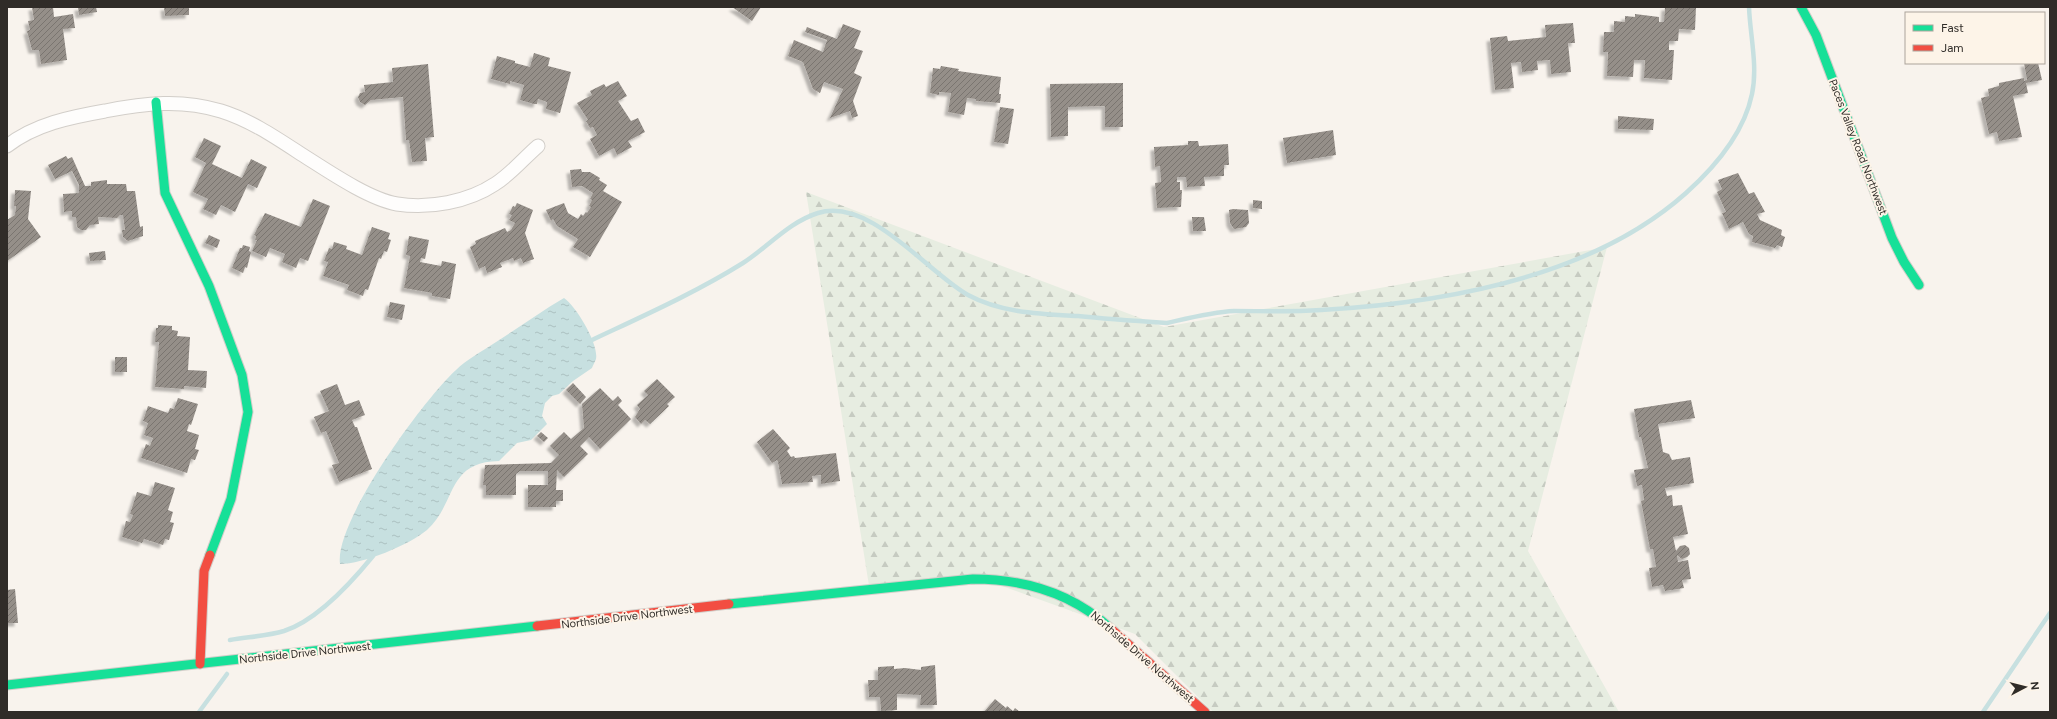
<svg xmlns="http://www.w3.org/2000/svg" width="2057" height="719" viewBox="0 0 2057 719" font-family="Figtree,sans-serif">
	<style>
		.forest { fill: url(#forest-firs) }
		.water { fill: url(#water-ripples) }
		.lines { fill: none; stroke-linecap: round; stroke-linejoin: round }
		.stream { stroke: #c7e0e0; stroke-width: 4.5 }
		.building { fill: url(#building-hatch); filter: url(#shadow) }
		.street-casing { stroke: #d2cec9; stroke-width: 15 }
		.fast-casing { stroke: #d2cec9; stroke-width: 11 }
		.jam-casing { stroke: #d2cec9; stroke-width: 11 }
		.street { stroke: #fefdfc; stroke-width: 13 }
		.fast { stroke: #16e098; stroke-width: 9 }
		.jam { stroke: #f24e42; stroke-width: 9 }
		.labels { text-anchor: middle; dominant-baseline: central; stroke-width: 4; stroke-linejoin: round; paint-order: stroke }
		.street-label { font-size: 11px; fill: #302c28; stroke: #fdf4e8 }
	</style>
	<defs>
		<pattern id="forest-firs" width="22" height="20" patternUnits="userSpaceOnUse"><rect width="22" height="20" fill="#e7ede1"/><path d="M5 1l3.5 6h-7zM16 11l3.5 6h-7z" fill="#c6cbc1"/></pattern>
		<pattern id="water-ripples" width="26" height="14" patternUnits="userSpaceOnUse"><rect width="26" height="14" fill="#c7e0e0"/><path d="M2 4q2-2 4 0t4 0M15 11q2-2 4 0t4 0" fill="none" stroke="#abc0c0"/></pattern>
		<pattern id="building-hatch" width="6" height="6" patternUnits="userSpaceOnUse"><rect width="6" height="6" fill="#958f89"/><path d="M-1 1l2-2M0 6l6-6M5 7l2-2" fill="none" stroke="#7a7570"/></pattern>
		<filter id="shadow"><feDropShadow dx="-3.5" dy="3.5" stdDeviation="1" flood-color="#0004"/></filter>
	</defs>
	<rect width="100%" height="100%" fill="#f8f3ed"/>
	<!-- forest -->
	<path class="forest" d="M806,192L1164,327L1607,247L1528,551L1619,712H1213L1135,634L994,583L870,592Z"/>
	<!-- water -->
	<path class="water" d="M564,298C576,306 599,344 596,359C595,362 593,365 592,368L573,381L559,394L552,396L545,403L542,416L547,424L531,440L517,443L499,461C446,462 457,503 427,530C409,545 363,564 340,564C334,522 424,399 456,370C466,360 481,352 493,344C517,329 540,312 564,298Z"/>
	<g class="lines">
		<!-- stream -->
		<g class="stream">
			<path d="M592,340C643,316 695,293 743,263C768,247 789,222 818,213C870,197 928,273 968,295C1001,313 1041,314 1078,316C1107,319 1137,321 1167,323C1189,318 1212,312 1234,311C1263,311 1292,312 1321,310C1444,303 1592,277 1686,193C1715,167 1744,133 1752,94C1758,66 1750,35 1749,7"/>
			<path d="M230,640C247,637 267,636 284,631C318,620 351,583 373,556"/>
			<path d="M199,712L227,674"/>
			<path d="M1983,712L2050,613"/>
		</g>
	</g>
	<!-- building -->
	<g class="building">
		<path d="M32,7H53L54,17L73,14L75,28L63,29L67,60L41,64L39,50H32L27,31L30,30L28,21L34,20Z"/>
		<path d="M78,7H96L97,12L79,15Z"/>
		<path d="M164,7H189V15L165,16Z"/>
		<path d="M732,7H761L752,21Z"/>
		<path d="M1665,7H1696L1695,30L1679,29L1678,41H1669V50H1674L1672,80L1644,78L1645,60H1634L1633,77L1607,76L1608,52H1603L1604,32H1614V21L1625,22V16L1635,17V14L1659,17V22H1664Z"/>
		<path d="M1573,23L1575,43H1568L1571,72L1551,74L1550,60L1537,61L1538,70L1522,72L1521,62L1511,63L1514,88L1495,90L1490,38L1507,36L1508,41L1546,37L1545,25Z"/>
		<path d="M843,24L861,31L854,48L863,51L854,73L862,77L853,101L858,116L852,118L850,111L830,118L843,89L824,82L820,93L813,89L803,62L788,56L794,40L823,52L827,40L805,32L807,27L837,39Z"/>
		<path d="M534,53L550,58L548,66L571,72L560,113L546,109L547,102L538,99L537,104H534L520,100L524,85L510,81V84L491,79L497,56L515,61V63L530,67Z"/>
		<path d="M2024,63H2038L2042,80L2026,83L2028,93L2013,96L2022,137L1999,141L1997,132L1989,134L1981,98L1989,96L1988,89L1999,86V83L2024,78V81L2027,80Z"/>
		<path d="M428,64L434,137L425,138L427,161L412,162L409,140H406L403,97L371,100L365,105L360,102L358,97L360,93L365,92L364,85L393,82L392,68Z"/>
		<path d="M941,66L959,69L958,71L1001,77L999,94H1001L1000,103L976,101V99L967,98L964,115L948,112L951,93L939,92V95L930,93L933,68L940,69Z"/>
		<path d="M618,81L627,96L618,101L631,121L638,118L645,132L628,141L632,147L617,155L614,148L599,156L590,139L597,135L593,127L590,128L586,121L588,120L577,103L592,95L590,91L604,84L606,87Z"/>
		<path d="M1123,83V127H1105V106L1068,107V136L1051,137L1050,84Z"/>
		<path d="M1000,107L1014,109L1008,144L994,142Z"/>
		<path d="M1618,116L1654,119L1653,130L1618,129Z"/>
		<path d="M1333,130L1336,155L1287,163L1283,138Z"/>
		<path d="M204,138L221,146L212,164L242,178L251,159L267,167L257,188L248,184L235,212L221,205L216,215L203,209L208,199L193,192L206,163L195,157Z"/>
		<path d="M1188,141H1198L1199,146L1228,144L1229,165H1224V176L1204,177L1205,186L1187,187L1186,177H1177V182H1180V190H1182L1181,207L1157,208L1155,183L1161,182L1160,166L1155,167L1154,147L1188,145Z"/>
		<path d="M66,156L68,159L72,157L85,186H91V182L107,180V184H126L127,191H135L140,227L143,226V236L128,241L123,237L122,230H125L123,215H120L117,218L98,217L99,224L90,225L86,230H81L77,227L76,217H72V211L64,212L63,194L79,193V185L72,171L55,179L48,165Z"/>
		<path d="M581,169L582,172H590L600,178L599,180L607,185L603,191L622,202L590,257L573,247L578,239L557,226L553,219L551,221L546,210L564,203L568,213L578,219L581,214L583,216L586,212L587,213L591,207L589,206L592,200L590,199L593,193L582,186L572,187L570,170Z"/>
		<path d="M1738,173L1749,194L1754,192L1765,212L1757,214L1760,220L1782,230L1781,235L1785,237L1782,247L1777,245L1775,248L1752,242L1753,236L1749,234L1743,222L1729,229L1722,213L1726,212L1717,192L1722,189L1718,180Z"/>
		<path d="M15,190L31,191L28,219L41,237L7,261V220L15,215L16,206H14Z"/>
		<path d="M313,199L330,206L308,261L300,258L296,268L282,262L285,254L270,248L266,257L252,251L257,240H255L256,236L254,235L265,213L301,227Z"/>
		<path d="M1253,200L1262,201V209L1253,208Z"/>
		<path d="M517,203L533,210L525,233L534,259L523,263L521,258L514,261L513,258L500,263L502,267L487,273L485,266L479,269L470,247L476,244L475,241L505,228L507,232L511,230L515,223L509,220L512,215L509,214L513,206L515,207Z"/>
		<path d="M1233,209L1248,210L1249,223L1246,227L1234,229L1230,223L1229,210Z"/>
		<path d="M1192,217H1204L1206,231H1193Z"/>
		<path d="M372,227L390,233L388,239L391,240L387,252L384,251L381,259L379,258L368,290L365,289L363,296L347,290L349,285L323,276L328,262L324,261L329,248L332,249L334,242L347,246L346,249L362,255Z"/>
		<path d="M209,235L220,240L217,248L205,243Z"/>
		<path d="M409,236L429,240L425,259L421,258L420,262L441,266L442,261L456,264L450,299L432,296V293L404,288L410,256L406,255Z"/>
		<path d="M243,245L250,247L249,251L251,252L247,268L245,267L243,273L232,268L240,248H242Z"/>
		<path d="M105,251L106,260L90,261L89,253Z"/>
		<path d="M390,302L405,305L402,320L387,317Z"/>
		<path d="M158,325L172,326V330L178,331L177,336L190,337L188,370L207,371L206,388L184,386V389L155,387L159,342H155L156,328H158Z"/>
		<rect x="115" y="357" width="12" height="15"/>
		<path d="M657,379L675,397L667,404L669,406L650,424L645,420L641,424L635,417L640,409L637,405L648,395L644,391Z"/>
		<path d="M573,383L586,397L580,404L566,390Z"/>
		<path d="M337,384L345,405L359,400L365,415L352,420L355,427H357L372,469L339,482L332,465L339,463L326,431L321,433L314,417L329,411L320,391Z"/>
		<path d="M600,388L613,401L618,396L622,401L618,405L631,419L600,449L589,437L580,446L588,454L564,477L557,470L556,490H563V501H556V507H528V485H548V471H520L516,474V495H486V485H483L485,465L551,463L559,455L550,446L564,432L571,439L584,428L582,404Z"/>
		<path d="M178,398L198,404L191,425L189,424L187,431L199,435L195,449L199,450L195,460L191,459L187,473L141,458L146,444L150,446L153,438L144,435L148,423L143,421L148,406L168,413L170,408L174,409Z"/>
		<path d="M1691,400L1695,418L1658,424L1663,452L1669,454L1672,460L1690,457L1694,483L1665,488L1667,496L1672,495L1673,506L1682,505L1688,534L1673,537L1676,551L1680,546L1685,545L1689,548L1690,554L1687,557L1682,559L1677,555L1678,562L1688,560L1691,579L1682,580L1684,588L1665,591L1663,585L1652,587L1649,568L1656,567L1653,549H1650L1641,501L1644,500L1642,485L1637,486L1634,470L1648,468L1641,437H1639L1634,409Z"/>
		<path d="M773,429L790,448L787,451L791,457L794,456L795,458L836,453L840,481L821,484V475L812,476L813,482L782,484L778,462L777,460L772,463L757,442Z"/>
		<path d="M541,432L548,438L544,442L537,436Z"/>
		<path d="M155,482L175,488L168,510L173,512L170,522L174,523L169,540L165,539L163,545L144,539L142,543L122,537L126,521L130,522L133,515L130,514L137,492L151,496Z"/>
		<path d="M15,589L18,623H8L7,590Z"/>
		<path d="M935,665L937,705H920L921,695L897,694V710L881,711L880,697H869L868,680H878V667L894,666V669L905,668L921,670V667Z"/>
		<path d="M995,699L1006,708L1007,706L1013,711L1015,708L1020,712H984Z"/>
	</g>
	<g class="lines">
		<defs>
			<path id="street" d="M7,146C35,124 71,117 105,111C145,103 182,99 221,111C250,120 275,137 301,154C325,169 368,199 397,204C429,209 468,202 495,184C511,174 524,158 538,146"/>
			<g id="fast">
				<path d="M1801,7L1816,35L1892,238L1904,262L1919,285"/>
				<path d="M156,102L165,193L209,286L242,375L248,412L231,499L210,555"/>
				<path d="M729,604L973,579C1023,579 1071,593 1109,627"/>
				<path d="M7,685L537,626"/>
			</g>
			<g id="jam">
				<path d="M537,626L729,604"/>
				<path d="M1109,627L1205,712"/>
				<path d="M200,664L204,571L210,555"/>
			</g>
		</defs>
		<!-- street casing -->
		<use href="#street" class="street-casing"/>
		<!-- fast casing -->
		<use href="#fast" class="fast-casing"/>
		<!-- jam casing -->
		<use href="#jam" class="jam-casing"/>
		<!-- street -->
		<use href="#street" class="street"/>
		<!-- fast -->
		<use href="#fast" class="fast"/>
		<!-- jam -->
		<use href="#jam" class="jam"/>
	</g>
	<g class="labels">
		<!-- street labels -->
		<g class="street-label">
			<text transform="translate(1858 147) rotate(69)">Paces Valley Road Northwest</text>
			<text transform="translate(627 617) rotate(-7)">Northside Drive Northwest</text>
			<text transform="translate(305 653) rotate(-6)">Northside Drive Northwest</text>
			<text transform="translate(1142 657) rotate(41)">Northside Drive Northwest</text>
		</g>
	</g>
	<!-- border -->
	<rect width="2057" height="719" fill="none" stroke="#302c28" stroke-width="16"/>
	<!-- legend -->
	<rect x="1905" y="12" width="140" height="52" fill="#fdf4e8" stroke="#aba49b"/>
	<rect x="1913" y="25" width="20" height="6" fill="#16e098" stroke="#aba49b"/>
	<text x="1941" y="32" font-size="12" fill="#302c28">Fast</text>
	<rect x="1913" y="45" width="20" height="6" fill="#f24e42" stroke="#aba49b"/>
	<text x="1941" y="52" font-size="12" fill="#302c28">Jam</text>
	<!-- north arrow -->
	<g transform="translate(2025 687) rotate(83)" stroke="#fdf4e8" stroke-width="3" paint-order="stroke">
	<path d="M0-3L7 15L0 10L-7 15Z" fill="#302c28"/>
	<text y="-6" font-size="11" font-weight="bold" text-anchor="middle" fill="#302c28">N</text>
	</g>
</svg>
